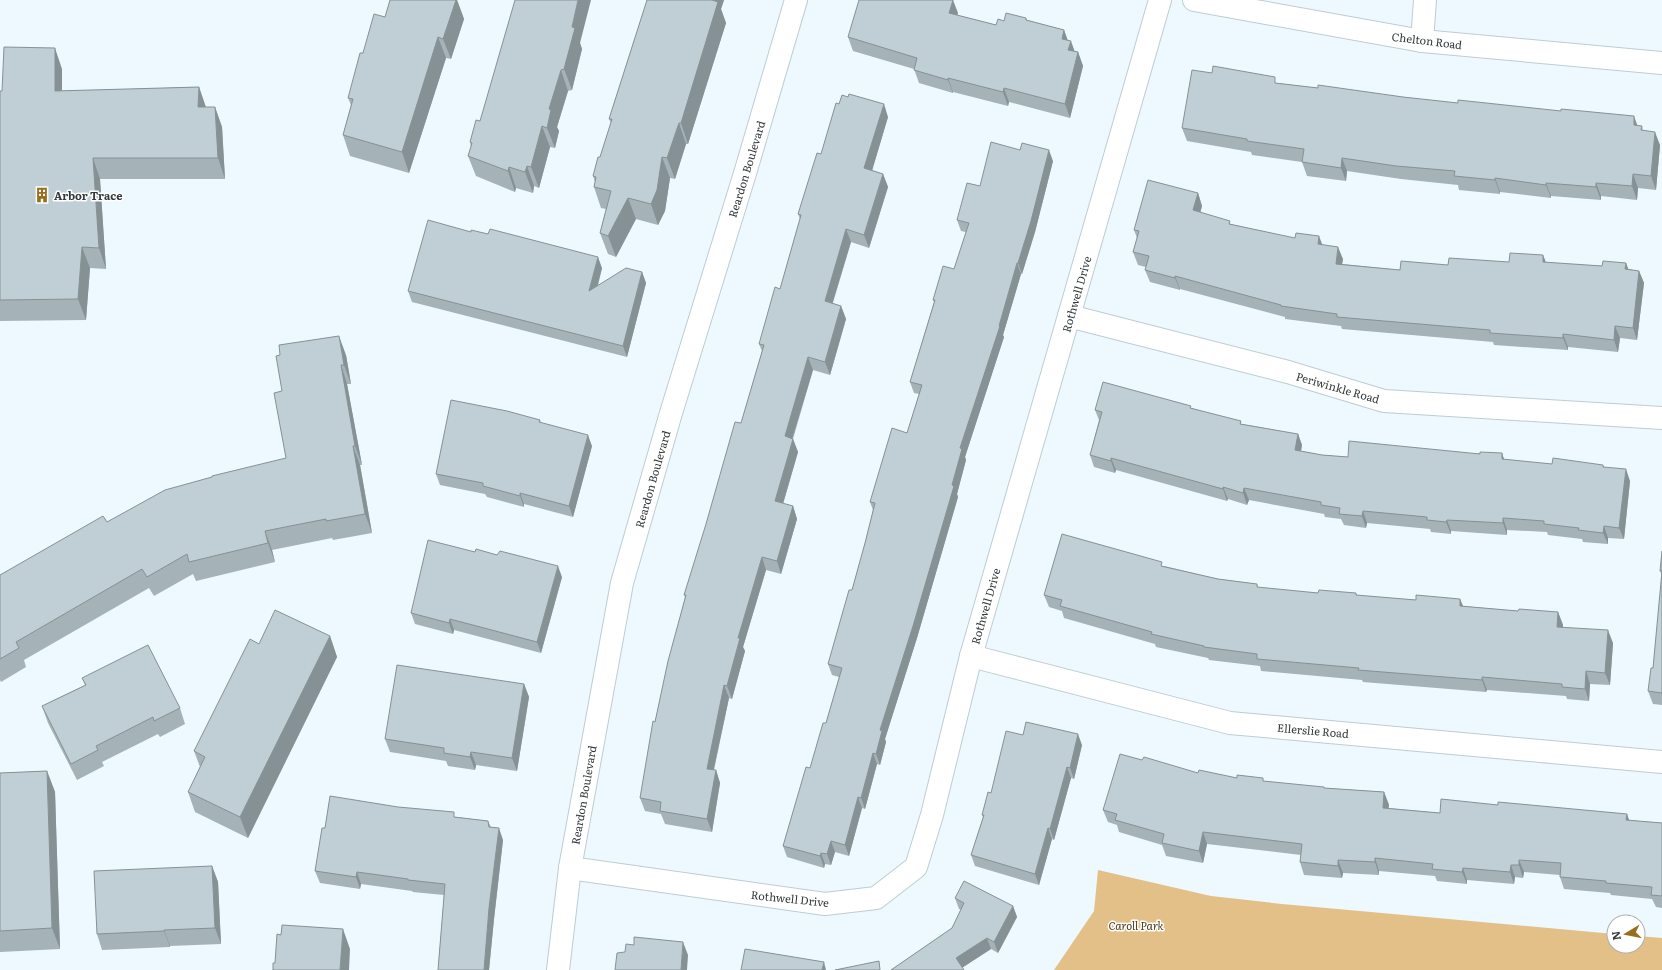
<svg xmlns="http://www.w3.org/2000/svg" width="1662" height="970" viewBox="0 0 1662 970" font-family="Literata,serif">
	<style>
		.green { fill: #e3c087 }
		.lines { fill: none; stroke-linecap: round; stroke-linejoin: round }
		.minor-casing { stroke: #becdd3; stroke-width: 24 }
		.minor { stroke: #fff; stroke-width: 22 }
		.wall { fill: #a5b2b7 }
		.shaded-wall { fill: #869195 }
		.building { fill: #c0cfd5; stroke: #869195 }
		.labels { text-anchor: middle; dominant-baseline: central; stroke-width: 3; stroke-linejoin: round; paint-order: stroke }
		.street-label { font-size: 11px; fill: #343a3c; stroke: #fff }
		.poi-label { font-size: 11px; font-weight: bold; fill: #343a3c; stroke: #fff; text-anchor: start }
		.park-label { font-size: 11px; font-style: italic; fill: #4a3817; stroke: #fff }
	</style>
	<rect width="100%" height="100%" fill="#edf9fe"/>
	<!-- green -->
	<path class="green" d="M1098,870L1211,896L1282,904L1614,934V946H1638V936L1662,938V970H1054L1094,911Z"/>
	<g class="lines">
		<defs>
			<g id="minor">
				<path d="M1194,0L1422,41L1662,63"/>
				<path d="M1422,41L1425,0"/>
				<path d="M1069,316L1288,372L1384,401L1662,418"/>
				<path d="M971,656L1230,723L1662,762"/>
				<path d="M570,868L825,904L876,898L916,867L932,815L971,656L1160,0"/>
				<path d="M558,970L570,868L622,583L671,413L746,170L796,0"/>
			</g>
		</defs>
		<!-- minor casing -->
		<use href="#minor" class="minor-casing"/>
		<!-- minor -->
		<use href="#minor" class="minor"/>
	</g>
	<!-- wall -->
	<g class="wall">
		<path d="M390,0H457L464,19L451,59L446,58L409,173L350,156L343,135L351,105L348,98L363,53L385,17Z"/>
		<path d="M647,0H724L721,9L726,23L688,144H686L675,179L670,178L665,211L658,225L636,219L616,257L608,254L600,233L606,209L601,208L594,187L595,182L593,176L600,157L611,123L609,119Z"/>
		<path d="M958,13L957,15L996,25L1004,21L1026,18L1027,20L1064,30L1068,41L1074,51L1078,52L1083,66L1070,118L1009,102L1008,106L953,92V93L919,83L914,69L853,51L848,37Z"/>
		<path d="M580,43L582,49L572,90L568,91L557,127L559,131L555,148L550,147L539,188L534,186L533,193L516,188L515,192L476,176L468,156L471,147L470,142L480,121Z"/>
		<path d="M62,69V91L199,87L206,107H215L222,127L225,179H100L106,269L90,268L86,320L0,321V91H2Z"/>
		<path d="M1277,83L1318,88L1403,97L1642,126L1643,131L1660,145L1656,190L1638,188L1637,200L1601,196V200L1551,196V198L1500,192V194L1459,190L1458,185L1401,179L1347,171L1346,181L1307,176L1302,162L1252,155L1251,152L1187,141L1182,128Z"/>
		<path d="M839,104L888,117L872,170L883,174L888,187L869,248L851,242L833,303L841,306L846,319L830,375L813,370L793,439L798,452L783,504L793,506L797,519L781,574L766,570L743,647L745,651L732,699L729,698L714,770H716L720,783L712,832L665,824L661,814L645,811L640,798L655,722L685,597L684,595L741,423L762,351L759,344L780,289L800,219L798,214L821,154Z"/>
		<path d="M1053,161L1035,232L1022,274H1021L1003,335L1004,337L965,457L966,460L957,494L958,497L917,638L885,739L886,742L880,765L877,764L865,809L862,808L849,856L835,852L831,865L825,864L824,868L787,857L783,846L826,723L839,677L832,675L828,664L852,590L865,543L873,510L870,502L907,433L919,394L914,393L910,382L934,302L933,300L954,269L966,232L961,231L957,220L980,186Z"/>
		<path d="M1198,193L1202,206L1200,212L1231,224L1323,245L1343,259L1342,264L1400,270L1448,265L1509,262L1543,255L1546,263L1602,266L1626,263L1628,269L1639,271L1644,283L1637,340L1620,338L1618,352L1568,347V350L1494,345L1493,342L1342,329L1341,326L1285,319V317L1180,289V290L1150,282L1145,270L1146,267L1138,265L1133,252L1137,238L1134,230Z"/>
		<path d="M471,232L602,268L598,286L642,272L646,283L627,357L412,302L408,291Z"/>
		<path d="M346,355L351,384H347L362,465H360L372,533L333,540L332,538L272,550L275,562L196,581L193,574L154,596L149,588L24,660L26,667L1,682L0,680V575L107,522L286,458L282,391Z"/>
		<path d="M1192,408L1242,424L1298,434L1302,445L1301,451L1322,455L1348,457L1502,453L1504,460L1552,464L1603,465L1604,467L1630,481L1624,539L1608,538V544L1583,542L1582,539L1548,535L1547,532L1507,530V535L1451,531V534L1431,532L1430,529L1367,523L1366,528L1344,525L1341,519L1325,517L1324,514L1249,500L1247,505L1228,499L1227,501L1116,470L1115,473L1094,467L1090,455L1099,420L1095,410Z"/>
		<path d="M540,420L541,423L592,446L573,517L524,504V507L487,497L485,494L440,485L436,474Z"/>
		<path d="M1662,551V705L1653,704L1648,691L1653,668L1662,576L1660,571Z"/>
		<path d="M1164,566L1218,579L1257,584L1258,588L1318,593H1356L1357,596L1416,600L1460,599L1463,606L1518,611L1558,612L1563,625V627L1613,643L1610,685L1590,684L1589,701L1567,699L1566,696L1487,690L1486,692L1363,682L1362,680L1261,671L1260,666L1209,660L1208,658L1156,647L1155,644L1064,618L1062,611L1049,607L1044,595Z"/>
		<path d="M562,577L541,653L454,630L453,634L415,624L411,613Z"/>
		<path d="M330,636L337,657L248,838L195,812L188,792L200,767L194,751L259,644Z"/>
		<path d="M82,678L180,708L185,724L160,737L158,734L102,762L104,766L77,780L48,723L42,706L85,685Z"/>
		<path d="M524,684L529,697L517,771L476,765L475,770L448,766L446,761L390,752L385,739Z"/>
		<path d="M1023,735L1082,745L1074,779L1071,778L1054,840L1052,839L1039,885L975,866L971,855L983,817L982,815L991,793Z"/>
		<path d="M1142,760L1198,773L1237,778L1325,788L1384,792L1389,805L1388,808L1440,813L1498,805L1627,814L1629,820L1662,823V908L1656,907L1652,899L1611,895L1610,893L1564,889L1560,877V875L1524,872L1523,878L1515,877L1514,884L1467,880V884L1437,881L1435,876L1379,871V875L1343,873L1342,878L1304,875L1300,862L1301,855L1207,844L1203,863L1166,856L1162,845L1119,832L1117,825L1108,822L1103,810Z"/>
		<path d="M47,771L55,792L60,949L0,952V773Z"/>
		<path d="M456,817L488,821L491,827L503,840L494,919L489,970H438L444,895L413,892L412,891L361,884L360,889L320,883L315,871L325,828Z"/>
		<path d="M212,866L218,882L221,944L170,946V947L102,950L97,934Z"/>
		<path d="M955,898L1013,906L1017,917L998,953L991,949L962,968L891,970L952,928L961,910L959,909Z"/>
	</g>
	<!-- shaded-wall -->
	<g class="shaded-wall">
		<path d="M456,0H457L464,19L451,59L443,39Z"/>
		<path d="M578,0H591L580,43L582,49L572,90L564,69L572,27Z"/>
		<path d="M710,0H724L721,9L726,23L688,144L681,123Z"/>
		<path d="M953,0L958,13L954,26L949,13Z"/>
		<path d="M1064,30L1069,44L1062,39Z"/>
		<path d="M438,37L446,58L409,173L402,152Z"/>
		<path d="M1071,41L1076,55L1068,50Z"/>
		<path d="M55,48L62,69V112L55,91Z"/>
		<path d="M1078,52L1083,66L1070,118L1065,104Z"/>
		<path d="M561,70L568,91L557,127L559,131L555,148L547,128L549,109Z"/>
		<path d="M948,78L953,92V93L948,80Z"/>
		<path d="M199,87L206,108L198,107Z"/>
		<path d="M1004,88L1009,102L1008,106L1003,92Z"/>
		<path d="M884,104L888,117L869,181L864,168Z"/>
		<path d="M215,107L222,127L225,179L218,158Z"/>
		<path d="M1634,116L1639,130L1634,125Z"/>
		<path d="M679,123L686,144L675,179L667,158Z"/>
		<path d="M542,126L550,147L539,188L531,167Z"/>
		<path d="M1655,132L1660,145L1656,190L1651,176Z"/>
		<path d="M1049,150L1053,161L1035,232L1022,274L1018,263Z"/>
		<path d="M662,157L670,178L665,211L658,225L651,204Z"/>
		<path d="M93,158L100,179L106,269L99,248Z"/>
		<path d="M1342,158L1347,171L1346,181L1341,168Z"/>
		<path d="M527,166L534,186L533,193L525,172Z"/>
		<path d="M509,167L516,188L515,192L508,171Z"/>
		<path d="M883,174L888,187L869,248L864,235Z"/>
		<path d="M1633,174L1638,188L1637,200L1632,186Z"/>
		<path d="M1495,178L1500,192V194L1495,180Z"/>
		<path d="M1546,183L1551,196V198L1546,185Z"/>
		<path d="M1596,183L1601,196V200L1596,187Z"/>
		<path d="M1198,193L1202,206L1198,222L1193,210Z"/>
		<path d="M628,198L636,219L616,257L608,236Z"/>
		<path d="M846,229L851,242L829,314L825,301Z"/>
		<path d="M1319,236L1324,249L1318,244Z"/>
		<path d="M82,247L90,268L86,320L78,299Z"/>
		<path d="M1338,247L1343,259L1340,276L1336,264Z"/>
		<path d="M1543,255L1548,268L1543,262Z"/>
		<path d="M598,257L602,268L593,302L589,291Z"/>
		<path d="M1017,263L1021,274L1003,335L1004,337L965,457L966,460L957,494L958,497L917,638L885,739L886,742L880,765L876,754L880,730L952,485L960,448L999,326Z"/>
		<path d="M1626,263L1631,276L1625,269Z"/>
		<path d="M1639,271L1644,283L1637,340L1633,328Z"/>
		<path d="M642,272L646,283L627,357L623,346Z"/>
		<path d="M1175,276L1180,289V290L1175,278Z"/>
		<path d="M841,306L846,319L830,375L825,362Z"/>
		<path d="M1615,326L1620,338L1618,352L1614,340Z"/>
		<path d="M1563,334L1568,347V350L1563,338Z"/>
		<path d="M339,336L346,355L351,384L344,365Z"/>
		<path d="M808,357L813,370L789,449L785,436Z"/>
		<path d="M341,365L347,384L362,465L355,446Z"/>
		<path d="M1298,434L1302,445L1299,462L1295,450Z"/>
		<path d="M588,435L592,446L573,517L569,506Z"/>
		<path d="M793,439L798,452L780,514L775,501Z"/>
		<path d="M353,446L360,465L372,533L365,514Z"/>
		<path d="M1502,453L1506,465L1502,459Z"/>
		<path d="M1111,458L1116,470L1115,473L1111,461Z"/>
		<path d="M1626,469L1630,481L1624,539L1619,528Z"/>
		<path d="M1223,487L1228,499L1227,501L1223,489Z"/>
		<path d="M1244,488L1249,500L1247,505L1243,493Z"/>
		<path d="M520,493L524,504V507L520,496Z"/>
		<path d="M793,506L797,519L781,574L777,561Z"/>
		<path d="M1363,511L1367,523L1366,528L1362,516Z"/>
		<path d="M1503,518L1507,530V535L1503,523Z"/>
		<path d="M1447,520L1451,531V534L1446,522Z"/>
		<path d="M1604,526L1608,538V544L1603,533Z"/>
		<path d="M265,531L272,550L275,562L268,543Z"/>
		<path d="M762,557L766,570L743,647L745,651L732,699L727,686L738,638Z"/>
		<path d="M558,566L562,577L541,653L537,642Z"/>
		<path d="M1460,599L1465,611L1460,606Z"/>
		<path d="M1558,612L1563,625L1562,639L1557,627Z"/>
		<path d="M450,619L454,630L453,634L449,623Z"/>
		<path d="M1608,630L1613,643L1610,685L1605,673Z"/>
		<path d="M330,636L337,657L248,838L240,817Z"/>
		<path d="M1586,671L1590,684L1589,701L1585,689Z"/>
		<path d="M1482,677L1487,690L1486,692L1482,680Z"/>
		<path d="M524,684L529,697L517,771L512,758Z"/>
		<path d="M724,685L729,698L711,782L707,769Z"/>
		<path d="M1078,734L1082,745L1074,779L1070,768Z"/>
		<path d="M471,752L476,765L475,770L470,757Z"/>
		<path d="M873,753L877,764L865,809L861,798Z"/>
		<path d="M1067,767L1071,778L1054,840L1050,829Z"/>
		<path d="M716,770L720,783L712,832L707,819Z"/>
		<path d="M47,771L55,792L60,949L52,928Z"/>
		<path d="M1384,792L1389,805L1387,820L1383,808Z"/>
		<path d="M858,797L862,808L849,856L845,845Z"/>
		<path d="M1627,814L1631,826L1626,820Z"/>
		<path d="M499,828L503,840L494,919L489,970H484L489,908Z"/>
		<path d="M1048,828L1052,839L1039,885L1035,874Z"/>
		<path d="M1203,832L1207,844L1203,863L1199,851Z"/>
		<path d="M831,841L835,852L831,865L827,854Z"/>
		<path d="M821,853L825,864L824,868L820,856Z"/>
		<path d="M1375,858L1379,871V875L1375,862Z"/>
		<path d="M1338,860L1343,873L1342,878L1338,866Z"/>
		<path d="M1519,860L1524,872L1523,878L1519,865Z"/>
		<path d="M1511,865L1515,877L1514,884L1510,872Z"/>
		<path d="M212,866L218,882L221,944L215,928Z"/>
		<path d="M1463,868L1467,880V884L1462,872Z"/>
		<path d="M357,872L361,884L360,889L356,877Z"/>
		<path d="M1013,906L1017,917L998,953L994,942Z"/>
		<path d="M343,929L350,949L349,970H340Z"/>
		<path d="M164,930L170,946V947L164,931Z"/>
		<path d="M987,938L991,949L960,969L956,958Z"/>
		<path d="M683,942L688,955L687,970H681Z"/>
		<path d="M824,962L826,970H822Z"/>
	</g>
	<!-- building -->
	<g class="building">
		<path d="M390,0H456L443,39L438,37L402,152L343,135L353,99L348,98L360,53H363L374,14L385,17Z"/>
		<path d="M515,0H578L572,27L575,28L564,69L561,70L549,109L551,110L547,128L542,126L531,167L527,166L525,172L509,167L508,171L468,156L472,143L470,142L476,120L480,121Z"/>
		<path d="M647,0H712L718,2L681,123H679L667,158L662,157L657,190L651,204L628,198L608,236L600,233L611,191L594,187L596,177L593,176L598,157H600L612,119H609Z"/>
		<path d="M859,0H953L949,13L996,25L998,19L1004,21L1006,13L1026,18V20L1064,30L1062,39L1071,41L1068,50L1078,52L1065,104L1004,88L1003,92L948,78V80L914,70L917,58L848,37Z"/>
		<path d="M4,47L55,48V91L199,87L198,107H215L218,158H93L99,248L82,247L78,299L0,300V91H2Z"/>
		<path d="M1213,66L1275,77V83L1318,88V85L1403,97L1458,103V100L1561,111V109L1634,116V125L1642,126L1641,130L1655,132L1651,176L1633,174L1632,186L1596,183V187L1546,183V185L1495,178V180L1454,176L1455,171L1396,166L1342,158L1341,168L1302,162L1304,149L1247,141V139L1182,128L1192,70L1212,73Z"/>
		<path d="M849,94L884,104L864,168L883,174L864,235L846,229L825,301L841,306L825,362L808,357L785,436L793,439L775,501L793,506L777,561L762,557L738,638H740L727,686L724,685L707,769L716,770L707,819L660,811L661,802L640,798L653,721L655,722L668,661L686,595H684L706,524L735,422L741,423L764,345L759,344L775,287L780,289L801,215L798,214L817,153L821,154L836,103L839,104L842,95L848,97Z"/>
		<path d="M991,142L1020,150L1022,143L1049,150L1031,221L1018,263H1017L999,326H1000L960,448L962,449L952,485L954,486L913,626L880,730L882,731L876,754L873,753L861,798L858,797L845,845L831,841L827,854L821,853L820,856L783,846L806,767L810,768L823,723H826L842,668L828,664L849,590H852L865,543L875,503L870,502L892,428L907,433L922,385L910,382L935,300H933L943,266L954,269L969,223L957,220L967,183L980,186Z"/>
		<path d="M1148,180L1198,193L1193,210L1230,221L1229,224L1295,238L1296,233L1319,236L1318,244L1338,247L1336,264L1400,270L1401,261L1448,265L1449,258L1509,262L1510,253L1543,255V262L1602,266L1603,261L1626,263L1625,269L1639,271L1633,328L1615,326L1614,340L1563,334V338L1490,333V330L1337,317V314L1281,306V305L1175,276V278L1145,270L1149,256L1133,252L1139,231L1134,230Z"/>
		<path d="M428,220L471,232V230L488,234L490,229L598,257L589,291L626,268L642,272L623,346L408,291Z"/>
		<path d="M339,336L344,365H341L355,446H353L365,514L326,521V519L265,531L268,543L189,562L187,554L147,577L142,569L16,642L19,648L0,659V575L103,516L107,522L165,490L212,477V476L286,458L274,393L282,391L276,356L280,355L279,345Z"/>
		<path d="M1103,382L1191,406L1190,408L1241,421L1240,424L1298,434L1295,450L1322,455L1348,457L1349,441L1480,454V452L1502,453V459L1552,464L1553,458L1603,465V467L1626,469L1619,528L1604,526L1603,533L1578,530L1579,528L1544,524V521L1503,518V523L1447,520L1446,522L1427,520V517L1363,511L1362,516L1339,514L1340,508L1321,505V502L1244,488L1243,493L1223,487V489L1111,458V461L1090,455L1102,412L1095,410Z"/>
		<path d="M451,400L507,411L540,420L539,422L588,435L569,506L520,493V496L483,486V483L436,474Z"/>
		<path d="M1062,534L1162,562L1161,566L1218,579L1257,584V587L1318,593L1319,590L1356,593V595L1416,600V595L1460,599V606L1518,611L1519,609L1558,612L1557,627L1608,630L1605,673L1586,671L1585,689L1562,687V684L1482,677V680L1358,670L1359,668L1257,659V654L1204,647V646L1151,634L1152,632L1060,606L1062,600L1044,595Z"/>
		<path d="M428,540L475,552L476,549L497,555L500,551L558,566L537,642L450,619L449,623L411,613Z"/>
		<path d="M1662,551V693L1648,691L1651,668H1653L1662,571H1660Z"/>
		<path d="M275,610L330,636L240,817L188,792L205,757L194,751L250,639L259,644Z"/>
		<path d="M148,645L180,708L154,721L153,717L96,746L98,750L71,764L42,706L86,685L82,678Z"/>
		<path d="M397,665L524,684L512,758L471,752L470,757L444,753V748L385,739Z"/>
		<path d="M1026,722L1078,734L1070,768L1067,767L1050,829L1048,828L1035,874L971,855L984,815H982L988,792L991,793L1006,731L1023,735Z"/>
		<path d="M1120,754L1142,760L1144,757L1198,773L1199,770L1237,778V775L1263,778V781L1324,787V788L1384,792L1383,808L1440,813L1441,799L1498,805V802L1627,814L1626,820L1662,823V896L1651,895L1652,887L1606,883V881L1560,877L1561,863L1519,860V865H1511L1510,872L1463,868L1462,872L1432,869L1433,864L1375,858V862L1338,860V866L1300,862L1302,844L1203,832L1199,851L1162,843L1164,834L1115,820L1117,814L1103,810Z"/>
		<path d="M47,771L52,928L0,931V773Z"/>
		<path d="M330,796L398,807L454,812V817L488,821L489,827L499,828L489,908L484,970H438L445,884L408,880V879L357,872L356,877L315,871L322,828H325Z"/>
		<path d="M212,866L215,928L164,930V931L97,934L94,871Z"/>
		<path d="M964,881L1013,906L994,942L987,938L956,958L964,970H891L952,928L964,903L955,898Z"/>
		<path d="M282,925L343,929L340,970H273V963H275L277,934L281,935Z"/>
		<path d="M634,937L683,942L681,970H615L617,953L625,952L626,944L634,945Z"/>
		<path d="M745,949L824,962L822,970H741Z"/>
		<path d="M879,961L880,970H835Z"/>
	</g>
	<!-- icons -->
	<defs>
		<symbol id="building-bare" viewBox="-9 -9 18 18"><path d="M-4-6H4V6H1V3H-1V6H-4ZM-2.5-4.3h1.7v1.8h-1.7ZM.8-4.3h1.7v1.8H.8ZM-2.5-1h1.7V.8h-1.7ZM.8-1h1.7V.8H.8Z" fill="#986e1b" stroke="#fff" stroke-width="2.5" paint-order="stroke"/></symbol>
	</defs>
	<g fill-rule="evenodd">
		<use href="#building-bare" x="31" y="184" width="22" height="22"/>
	</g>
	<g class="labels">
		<!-- street labels -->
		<g class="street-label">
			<text transform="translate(1427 40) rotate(7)">Chelton Road</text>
			<text transform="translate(746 169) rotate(-73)">Reardon Boulevard</text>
			<text transform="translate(1076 294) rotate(-74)">Rothwell Drive</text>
			<text transform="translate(1338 387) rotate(16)">Periwinkle Road</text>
			<text transform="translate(652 479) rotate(-74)">Reardon Boulevard</text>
			<text transform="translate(985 606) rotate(-74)">Rothwell Drive</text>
			<text transform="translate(1313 730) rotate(5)">Ellerslie Road</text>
			<text transform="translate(583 795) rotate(-80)">Reardon Boulevard</text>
			<text transform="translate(790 898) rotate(6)">Rothwell Drive</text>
		</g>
		<!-- poi labels -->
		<g class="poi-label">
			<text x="54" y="195">Arbor Trace</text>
		</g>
		<!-- park labels -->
		<g class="park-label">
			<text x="1136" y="925">Caroll Park</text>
		</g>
	</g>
	<!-- north arrow -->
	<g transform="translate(1626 934) rotate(260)"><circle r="19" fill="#ffffff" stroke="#aeb0b1"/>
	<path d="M0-3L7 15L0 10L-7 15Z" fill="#986e1b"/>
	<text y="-6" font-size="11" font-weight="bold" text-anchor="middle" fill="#343a3c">N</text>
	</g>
</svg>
